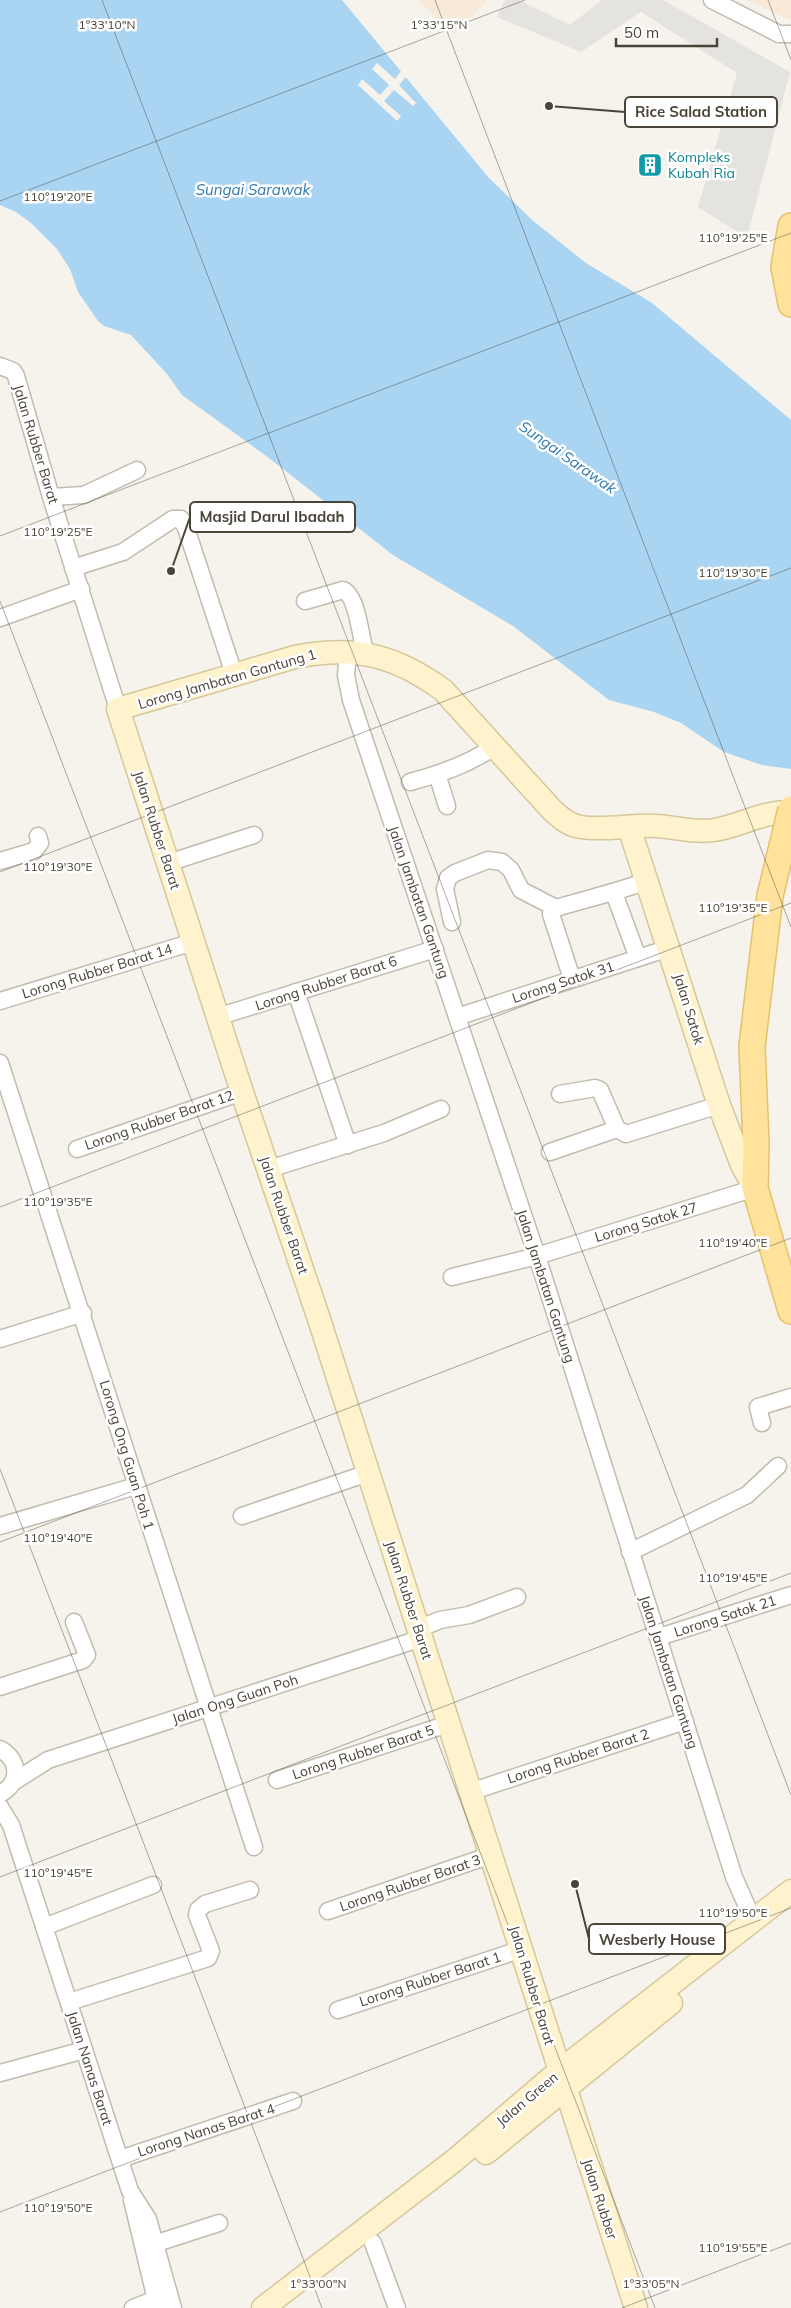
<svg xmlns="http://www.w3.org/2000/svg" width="791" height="2308" viewBox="0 0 791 2308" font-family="Mulish,sans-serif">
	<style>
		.commercial { fill: #f7ead8 }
		.parking { fill: #e5e3e0 }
		.water { fill: #a9d4f2 }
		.pier { fill: #f6f3ec }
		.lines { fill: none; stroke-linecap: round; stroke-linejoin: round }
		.street-casing { stroke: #c2bbae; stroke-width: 19 }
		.secondary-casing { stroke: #d6c79b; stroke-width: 25 }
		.primary-casing { stroke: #e6c16a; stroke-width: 28 }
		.street { stroke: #fff; stroke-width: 16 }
		.secondary { stroke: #fff3cd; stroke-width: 22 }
		.primary { stroke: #ffe39c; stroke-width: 25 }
		.primary-bridge-casing { stroke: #e6c16a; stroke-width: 28; stroke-linecap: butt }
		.primary-bridge { stroke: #ffe39c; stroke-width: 25 }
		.ticks { fill: none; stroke: #4b4439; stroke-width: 1; stroke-opacity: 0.45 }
		.labels { text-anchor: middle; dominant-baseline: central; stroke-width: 5; stroke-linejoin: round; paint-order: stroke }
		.culture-label { font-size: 14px; fill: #0d838f; stroke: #fff; text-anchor: start }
		.street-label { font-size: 14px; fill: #4b4439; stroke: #fff }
		.water-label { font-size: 15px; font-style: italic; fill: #2e7ab2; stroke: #fff }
		.ticks-label { font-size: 12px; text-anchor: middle; fill: #4b4439; stroke: #fff; stroke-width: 5; stroke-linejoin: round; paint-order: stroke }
		.leader { fill: none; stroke: #4b4439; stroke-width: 2 }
		.callout-dot { fill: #4b4439; stroke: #fff; stroke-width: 2 }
		.callout { fill: #fff; stroke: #4b4439; stroke-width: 2 }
		.callout-label { font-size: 15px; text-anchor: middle; font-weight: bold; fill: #4b4439 }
	</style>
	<rect width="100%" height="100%" fill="#f6f3ec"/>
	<!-- commercial -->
	<g class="commercial">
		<path d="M417,0H487L455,35Z"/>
		<path d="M745,0H791V20Z"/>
	</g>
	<!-- parking -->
	<path class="parking" d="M505,0H519L570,25L602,0H663L790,72L747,238L698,207L737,73L641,12L581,52L497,17Z"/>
	<!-- water -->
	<path class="water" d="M0,0H342L489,178L532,220L586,263L652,303L791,420V769L762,765L724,752L681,723L654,712L609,700L513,626L393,555L269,458L182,395L167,374L131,335L104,326L98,321L78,292L70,269L57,249L31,223L16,212L0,205Z"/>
	<!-- pier -->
	<path class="pier" d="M377,63L395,79L401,71L406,77L399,85L416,103L413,106L394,90L384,101L401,116L397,121L358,85L362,79L380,95L389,85L372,69Z"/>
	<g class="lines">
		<defs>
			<g id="street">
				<path d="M712,0L779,34H791"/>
				<path d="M0,366L13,371L16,376L51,497L118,709"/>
				<path d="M51,497L84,495L137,470"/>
				<path d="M73,568L123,552L173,519H181L186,528L234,674"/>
				<path d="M305,601L343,590C357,595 361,638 365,652"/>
				<path d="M0,618L81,589"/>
				<path d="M348,652L346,675L351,700L537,1256L734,1877L753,1920"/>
				<path d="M437,774L447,806"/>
				<path d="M410,782C440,774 470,764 495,746"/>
				<path d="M0,861L34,851L40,843L38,836"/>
				<path d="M168,863L254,835"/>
				<path d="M614,893L638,958"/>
				<path d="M452,922L445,889L448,878L455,873L488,860L502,862L511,870L521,890L556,908"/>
				<path d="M572,979L551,914L556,908C586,899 617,892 647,881"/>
				<path d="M296,992L348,1145"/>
				<path d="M0,1001L193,942"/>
				<path d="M217,1017L435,949"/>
				<path d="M457,1017L669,948"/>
				<path d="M0,1063C86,1324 168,1586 254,1847"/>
				<path d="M560,1094L595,1088L600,1090L617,1129L626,1134L719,1105"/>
				<path d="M77,1149L242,1092"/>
				<path d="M550,1152L617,1129"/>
				<path d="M269,1169L384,1133L441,1109"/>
				<path d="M452,1277L537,1256L755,1188"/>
				<path d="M0,1339L83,1313"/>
				<path d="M762,1423L758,1407L791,1397"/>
				<path d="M242,1516L368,1473"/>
				<path d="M0,1526L136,1486"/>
				<path d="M630,1552L747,1495L778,1466"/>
				<path d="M418,1629L440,1620L469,1615L517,1597"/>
				<path d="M659,1637L791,1595"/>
				<path d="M0,1687L83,1660L87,1655L74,1622"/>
				<path d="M0,1749C20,1760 21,1783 0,1794"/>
				<path d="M277,1780L448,1724"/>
				<path d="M15,1781L48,1760L422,1638"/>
				<path d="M470,1792L685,1721"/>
				<path d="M0,1807L11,1825L130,2191L148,2219L173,2308"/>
				<path d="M328,1911L491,1855"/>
				<path d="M44,1927L153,1885"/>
				<path d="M69,2002L208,1958L211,1951L197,1915L198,1910L205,1904L250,1890"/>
				<path d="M338,2010L522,1949"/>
				<path d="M0,2073L84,2050"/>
				<path d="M120,2159L293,2101"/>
				<path d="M132,2200L158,2308"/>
				<path d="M373,2243L397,2308"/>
				<path d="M154,2244L219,2223"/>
				<path d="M133,2308L156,2299"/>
			</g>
			<g id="secondary">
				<path d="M629,827L719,1105L742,1165L755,1188"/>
				<path d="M486,2153L671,2003"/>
				<path d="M263,2308L455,2160L558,2072L791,1891"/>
				<path d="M636,2308L319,1319L242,1092L118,709L295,657C354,645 395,655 443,690L552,810C561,818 568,825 581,827C606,831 632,824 657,826C675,827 695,833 714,830C741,826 762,811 791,812"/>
			</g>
			<g id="primary">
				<path d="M791,226L784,267L791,304"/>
				<path d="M770,896L752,1046L756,1144L755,1188L791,1311"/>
			</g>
		</defs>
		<!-- street casing -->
		<use href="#street" class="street-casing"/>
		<!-- secondary casing -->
		<use href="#secondary" class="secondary-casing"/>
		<!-- primary casing -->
		<use href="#primary" class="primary-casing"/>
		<!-- street -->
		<use href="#street" class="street"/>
		<!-- secondary -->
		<use href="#secondary" class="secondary"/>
		<!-- primary -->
		<use href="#primary" class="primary"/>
		<defs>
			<path id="primary-bridge" d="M770,896L791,809"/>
		</defs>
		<!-- primary-bridge casing -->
		<use href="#primary-bridge" class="primary-bridge-casing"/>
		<!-- primary-bridge -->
		<use href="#primary-bridge" class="primary-bridge"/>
	</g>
	<!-- ticks -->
	<path class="ticks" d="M102,0L791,1795M435,0L791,927M768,0L791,60M0,201L525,0M0,536L791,233M0,601L655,2308M0,872L791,568M0,1207L791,903M0,1469L322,2308M0,1542L791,1238M0,1877L791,1573M0,2212L791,1908M622,2308L791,2243"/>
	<!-- icons -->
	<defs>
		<symbol id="building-square" viewBox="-11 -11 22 22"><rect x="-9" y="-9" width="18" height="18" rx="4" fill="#0f9aa8" stroke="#fff"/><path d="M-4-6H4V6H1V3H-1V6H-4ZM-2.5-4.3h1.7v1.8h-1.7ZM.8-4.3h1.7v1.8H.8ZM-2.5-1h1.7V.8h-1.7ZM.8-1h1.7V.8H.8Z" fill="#fff"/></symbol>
	</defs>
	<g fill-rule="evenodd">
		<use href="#building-square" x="636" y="151" width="28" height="28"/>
	</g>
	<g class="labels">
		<!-- culture labels -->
		<g class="culture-label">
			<text x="668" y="157">Kompleks<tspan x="668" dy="16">Kubah Ria</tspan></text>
		</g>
		<!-- street labels -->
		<g class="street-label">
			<text transform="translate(36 444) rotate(73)">Jalan Rubber Barat</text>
			<text transform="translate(227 679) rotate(-16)">Lorong Jambatan Gantung 1</text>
			<text transform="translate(157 830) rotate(72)">Jalan Rubber Barat</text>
			<text transform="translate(419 902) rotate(71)">Jalan Jambatan Gantung</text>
			<text transform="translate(97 971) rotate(-17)">Lorong Rubber Barat 14</text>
			<text transform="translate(563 982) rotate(-18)">Lorong Satok 31</text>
			<text transform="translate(326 983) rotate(-18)">Lorong Rubber Barat 6</text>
			<text transform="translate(689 1009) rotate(73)">Jalan Satok</text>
			<text transform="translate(159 1120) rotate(-19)">Lorong Rubber Barat 12</text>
			<text transform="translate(284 1215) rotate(71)">Jalan Rubber Barat</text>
			<text transform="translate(646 1222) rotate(-17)">Lorong Satok 27</text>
			<text transform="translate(546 1286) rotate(72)">Jalan Jambatan Gantung</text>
			<text transform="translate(127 1455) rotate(73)">Lorong Ong Guan Poh 1</text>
			<text transform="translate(409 1600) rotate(72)">Jalan Rubber Barat</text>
			<text transform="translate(725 1616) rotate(-18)">Lorong Satok 21</text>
			<text transform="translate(669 1672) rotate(72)">Jalan Jambatan Gantung</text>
			<text transform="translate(235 1699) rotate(-18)">Jalan Ong Guan Poh</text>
			<text transform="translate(363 1752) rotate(-18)">Lorong Rubber Barat 5</text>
			<text transform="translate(578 1756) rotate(-18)">Lorong Rubber Barat 2</text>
			<text transform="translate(410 1883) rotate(-19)">Lorong Rubber Barat 3</text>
			<text transform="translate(430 1979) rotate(-18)">Lorong Rubber Barat 1</text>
			<text transform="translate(532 1985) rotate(73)">Jalan Rubber Barat</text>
			<text transform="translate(90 2068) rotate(72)">Jalan Nanas Barat</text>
			<text transform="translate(527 2099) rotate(-40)">Jalan Green</text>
			<text transform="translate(206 2130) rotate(-18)">Lorong Nanas Barat 4</text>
			<text transform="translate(600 2199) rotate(72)">Jalan Rubber</text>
		</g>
		<!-- water labels -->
		<g class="water-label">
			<text x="253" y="189">Sungai Sarawak</text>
			<text transform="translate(568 457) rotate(35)">Sungai Sarawak</text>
		</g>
	</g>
	<g class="ticks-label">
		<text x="439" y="29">1°33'15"N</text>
		<text x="107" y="29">1°33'10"N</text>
		<text x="58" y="201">110°19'20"E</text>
		<text x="733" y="242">110°19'25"E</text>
		<text x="58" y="536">110°19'25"E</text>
		<text x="733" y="577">110°19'30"E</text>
		<text x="58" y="871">110°19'30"E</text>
		<text x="733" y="912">110°19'35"E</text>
		<text x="58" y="1206">110°19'35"E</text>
		<text x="733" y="1247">110°19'40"E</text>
		<text x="58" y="1542">110°19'40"E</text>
		<text x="733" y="1582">110°19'45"E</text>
		<text x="58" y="1877">110°19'45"E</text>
		<text x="733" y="1917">110°19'50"E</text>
		<text x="58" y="2212">110°19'50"E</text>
		<text x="733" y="2252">110°19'55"E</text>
		<text x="318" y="2288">1°33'00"N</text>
		<text x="651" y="2288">1°33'05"N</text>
	</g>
	<!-- callouts -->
	<path class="leader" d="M549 106L625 112M171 571L190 517M575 1884L589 1939"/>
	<g class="callout-dot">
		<circle cx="549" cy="106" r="5"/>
		<circle cx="171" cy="571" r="5"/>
		<circle cx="575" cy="1884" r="5"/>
	</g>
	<g class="callout">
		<rect x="625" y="97" width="152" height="30" rx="5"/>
		<rect x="190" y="502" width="165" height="30" rx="5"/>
		<rect x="589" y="1924" width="136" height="30" rx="5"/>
	</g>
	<g class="callout-label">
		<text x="701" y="117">Rice Salad Station</text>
		<text x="272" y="522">Masjid Darul Ibadah</text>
		<text x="657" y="1945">Wesberly House</text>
	</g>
	<!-- scale -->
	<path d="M616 38v8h101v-8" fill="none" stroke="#4b4439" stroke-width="2.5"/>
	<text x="624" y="38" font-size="15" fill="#4b4439" stroke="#ffffff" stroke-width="4" paint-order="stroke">50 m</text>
</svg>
